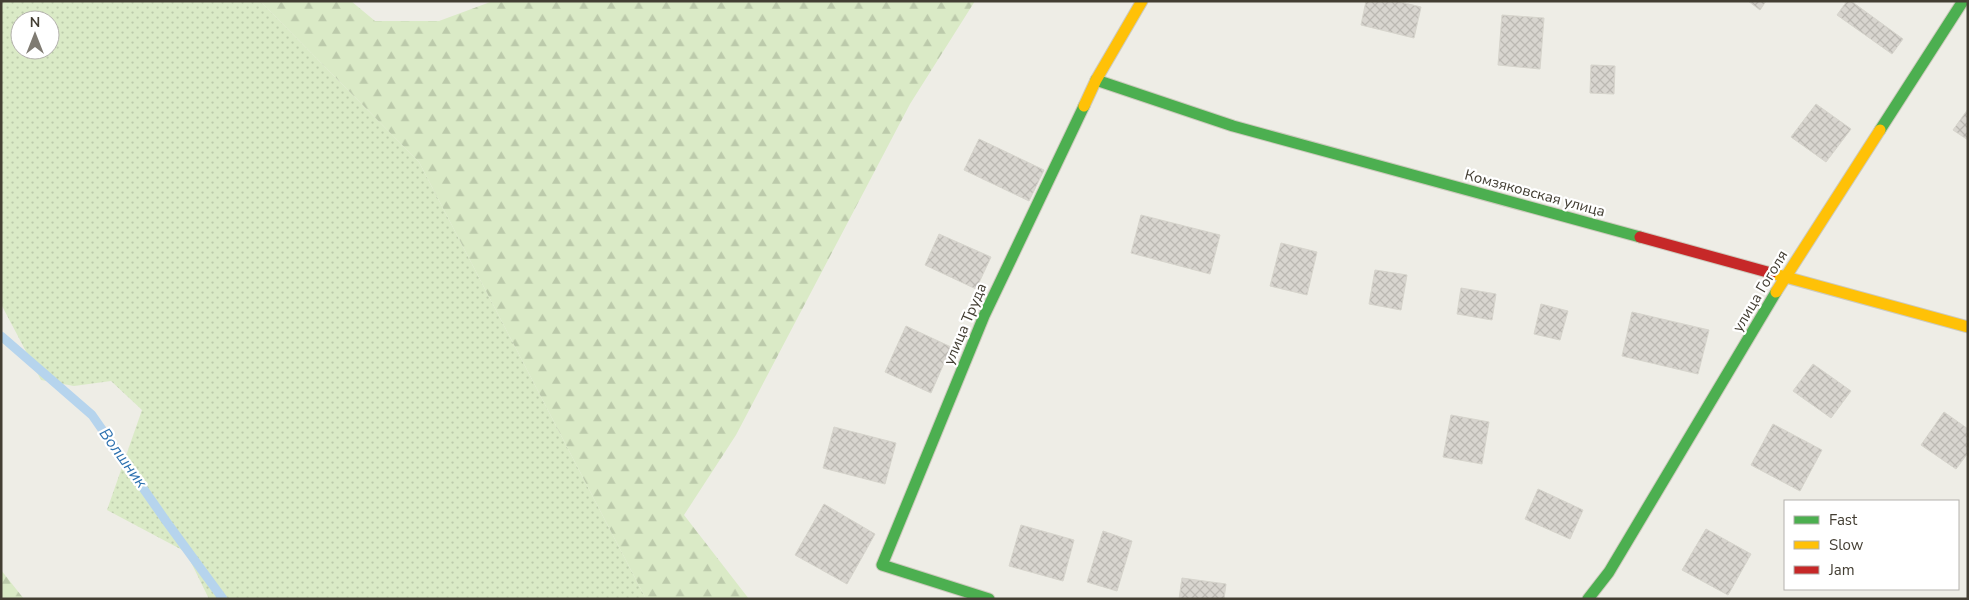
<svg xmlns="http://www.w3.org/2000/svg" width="1969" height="600" viewBox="0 0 1969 600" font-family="'Nunito Sans',sans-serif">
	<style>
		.grass { fill: url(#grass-dots); fill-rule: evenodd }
		.forest { fill: url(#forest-firs) }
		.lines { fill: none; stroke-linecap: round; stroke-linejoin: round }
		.stream { stroke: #b6d4ed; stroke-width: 9 }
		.building { fill: url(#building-cross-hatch); stroke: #d6d4cc }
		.fast-casing { stroke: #cdcabd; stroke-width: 13 }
		.slow-casing { stroke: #cdcabd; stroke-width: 13 }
		.jam-casing { stroke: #cdcabd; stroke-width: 13 }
		.fast { stroke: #4caf50; stroke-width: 11 }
		.slow { stroke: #ffc107; stroke-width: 11 }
		.jam { stroke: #c62828; stroke-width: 11 }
		.labels { text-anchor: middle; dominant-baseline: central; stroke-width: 4.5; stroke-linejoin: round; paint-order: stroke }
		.street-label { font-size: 15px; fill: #433e33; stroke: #fff }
		.water-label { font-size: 16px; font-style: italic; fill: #2d71af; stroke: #fff }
	</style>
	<defs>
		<pattern id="grass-dots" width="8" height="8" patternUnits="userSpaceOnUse" patternTransform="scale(1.25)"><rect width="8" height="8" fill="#daeac6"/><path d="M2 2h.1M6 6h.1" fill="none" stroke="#bccaab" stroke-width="1.8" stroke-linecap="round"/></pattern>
		<pattern id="forest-firs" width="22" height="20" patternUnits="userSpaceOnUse" patternTransform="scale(1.25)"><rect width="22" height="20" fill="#daeac6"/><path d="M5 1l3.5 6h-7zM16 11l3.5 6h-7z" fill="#bccaab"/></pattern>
		<pattern id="building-cross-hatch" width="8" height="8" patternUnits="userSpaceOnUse" patternTransform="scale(1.25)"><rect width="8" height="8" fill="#d8d5cf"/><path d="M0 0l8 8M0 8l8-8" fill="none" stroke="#bbb8b2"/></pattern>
	</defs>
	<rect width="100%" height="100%" fill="#eeede6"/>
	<!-- grass -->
	<path class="grass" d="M1,1H260L419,162L646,599H209L186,552L107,510L142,410L111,381L74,386L41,380L1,304ZM20,20H50V50H20Z"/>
	<!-- forest -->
	<g class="forest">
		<path d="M260,1H351L375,21H439L493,1H975L910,104L736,435L684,515L749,599H646L419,162Z"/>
		<path d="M1,570L24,599H1Z"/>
	</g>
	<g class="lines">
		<!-- stream -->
		<path class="stream" d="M1,336L92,415L166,521L223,599"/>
	</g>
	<!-- building -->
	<g class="building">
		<path d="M1366,1H1396L1421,7L1414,38L1361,25Z"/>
		<path d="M1748,1H1766L1760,10Z"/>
		<path d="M1847,1H1851L1903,39L1892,54L1837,15Z"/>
		<path d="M1502,15L1544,18L1540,69L1498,65Z"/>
		<path d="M1591,65L1615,66L1614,94L1590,93Z"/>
		<path d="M1816,104L1851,129L1826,162L1791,137Z"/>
		<path d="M1968,109V140L1953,130Z"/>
		<path d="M979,139L1044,170L1029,201L964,170Z"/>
		<path d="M1141,215L1220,235L1210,274L1131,253Z"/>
		<path d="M939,234L991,257L976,289L925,265Z"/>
		<path d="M1281,243L1317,252L1307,295L1270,286Z"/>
		<path d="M1375,270L1407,275L1401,310L1369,304Z"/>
		<path d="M1461,288L1496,294L1492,320L1457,314Z"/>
		<path d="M1541,304L1568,311L1560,340L1534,334Z"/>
		<path d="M1632,312L1709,330L1698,374L1622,356Z"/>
		<path d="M906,326L951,347L931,393L885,372Z"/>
		<path d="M1813,364L1851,391L1831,418L1793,391Z"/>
		<path d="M1944,412L1968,429V453L1956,469L1921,445Z"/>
		<path d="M1451,415L1489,422L1482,464L1443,457Z"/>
		<path d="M1773,424L1822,450L1800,491L1751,465Z"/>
		<path d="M834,427L896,443L885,484L823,468Z"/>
		<path d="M1538,489L1583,510L1570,539L1525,519Z"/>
		<path d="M824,504L875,534L847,584L795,555Z"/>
		<path d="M1021,525L1074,540L1063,581L1009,566Z"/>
		<path d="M1706,529L1751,554L1728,595L1682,570Z"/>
		<path d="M1103,531L1132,541L1117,591L1087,582Z"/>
		<path d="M1182,578L1226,584L1224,599H1179Z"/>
	</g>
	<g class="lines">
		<defs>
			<g id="fast">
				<path d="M1096,80L1233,126L1640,237"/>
				<path d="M1880,130L1963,1"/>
				<path d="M989,599L882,565L984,316L1084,106"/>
				<path d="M1588,599L1609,572L1776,292"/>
			</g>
			<g id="slow">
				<path d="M1084,106L1096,80L1142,1"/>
				<path d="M1771,273L1968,327"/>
				<path d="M1776,292L1880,130"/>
			</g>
			<path id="jam" d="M1640,237L1771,273"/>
		</defs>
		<!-- fast casing -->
		<use href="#fast" class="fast-casing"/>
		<!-- slow casing -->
		<use href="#slow" class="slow-casing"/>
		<!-- jam casing -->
		<use href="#jam" class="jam-casing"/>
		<!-- fast -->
		<use href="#fast" class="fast"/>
		<!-- slow -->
		<use href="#slow" class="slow"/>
		<!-- jam -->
		<use href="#jam" class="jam"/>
	</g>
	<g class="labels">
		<!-- street labels -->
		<g class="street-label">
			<text transform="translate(1535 193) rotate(15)">Комзяковская улица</text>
			<text transform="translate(1760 291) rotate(-59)">улица Гоголя</text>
			<text transform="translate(965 324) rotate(-67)">улица Труда</text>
		</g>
		<!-- water labels -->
		<g class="water-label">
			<text transform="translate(123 458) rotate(54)">Волшник</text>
		</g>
	</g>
	<!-- border -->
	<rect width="1969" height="600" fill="none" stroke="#433e33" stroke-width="5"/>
	<!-- legend -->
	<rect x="1784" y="500" width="175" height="90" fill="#ffffff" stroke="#b4b2ad"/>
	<rect x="1794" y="516" width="25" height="8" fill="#4caf50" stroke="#b4b2ad"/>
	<text x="1829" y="525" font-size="15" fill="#433e33">Fast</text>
	<rect x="1794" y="541" width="25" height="8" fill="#ffc107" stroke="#b4b2ad"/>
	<text x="1829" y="550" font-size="15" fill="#433e33">Slow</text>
	<rect x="1794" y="566" width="25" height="8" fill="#c62828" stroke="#b4b2ad"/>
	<text x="1829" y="575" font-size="15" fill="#433e33">Jam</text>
	<!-- north arrow -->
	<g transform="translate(35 35)"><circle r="24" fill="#ffffff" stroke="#b4b2ad"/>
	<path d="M0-4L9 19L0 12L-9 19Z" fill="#7f7b72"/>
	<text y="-8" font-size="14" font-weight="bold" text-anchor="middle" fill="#433e33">N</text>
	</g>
</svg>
